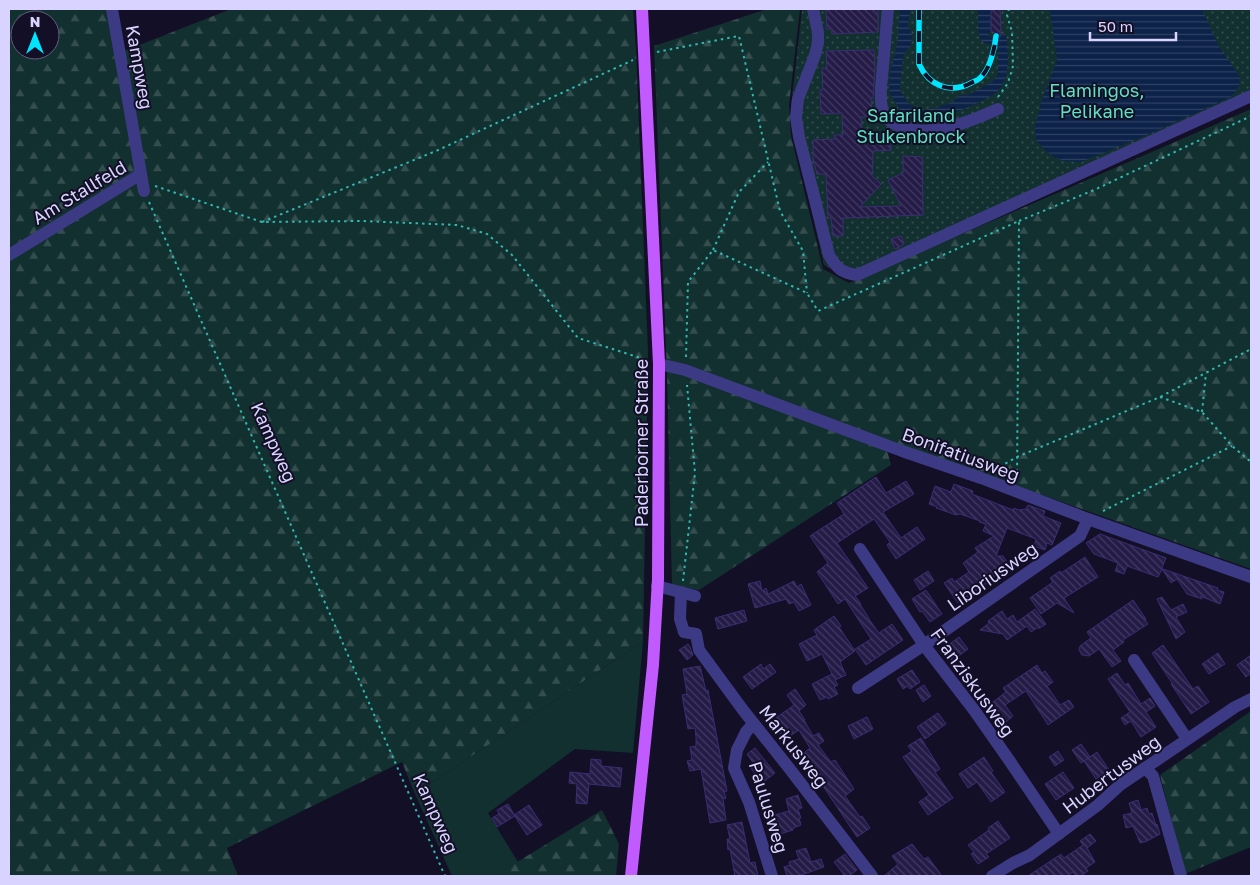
<svg xmlns="http://www.w3.org/2000/svg" width="1260" height="885" viewBox="0 0 1260 885" font-family="'Golos Text',sans-serif">
	<style>
		.grass { fill: #12302f }
		.forest { fill: url(#forest-firs); fill-rule: evenodd }
		.park { fill: url(#park-dots) }
		.water { fill: url(#water-rules) }
		.building { fill: url(#building-back-hatch); stroke: #3b2d73 }
		.lines { fill: none; stroke-linecap: round; stroke-linejoin: round }
		.path { stroke: #2fb8b0; stroke-width: 2; stroke-dasharray: 2.5 4; stroke-linecap: butt }
		.minor { stroke: #3d3a85; stroke-width: 12 }
		.major { stroke: #c25bff; stroke-width: 12 }
		.rail-casing { stroke: #00e5ff; stroke-width: 5.5 }
		.rail { stroke: #130f26; stroke-width: 4; stroke-dasharray: 11; stroke-linecap: butt }
		.labels { text-anchor: middle; dominant-baseline: central; stroke-width: 4; stroke-linejoin: round; paint-order: stroke }
		.street-label { font-size: 18px; fill: #d9d4ff; stroke: #130f26 }
		.park-label { font-size: 18px; fill: #5fe0c0; stroke: #130f26 }
	</style>
	<defs>
		<pattern id="forest-firs" width="22" height="20" patternUnits="userSpaceOnUse" patternTransform="scale(1.25)"><rect width="22" height="20" fill="#12302f"/><path d="M5 1l3.5 6h-7zM16 11l3.5 6h-7z" fill="#344d4e"/></pattern>
		<pattern id="park-dots" width="8" height="8" patternUnits="userSpaceOnUse" patternTransform="scale(1.25)"><rect width="8" height="8" fill="#12302f"/><path d="M2 2h.1M6 6h.1" fill="none" stroke="#344d4e" stroke-width="1.8" stroke-linecap="round"/></pattern>
		<pattern id="water-rules" width="6" height="5" patternUnits="userSpaceOnUse" patternTransform="scale(1.25)"><rect width="6" height="5" fill="#0c2248"/><path d="M0 2.5h6" fill="none" stroke="#2f4163"/></pattern>
		<pattern id="building-back-hatch" width="6" height="6" patternUnits="userSpaceOnUse" patternTransform="scale(1.25)"><rect width="6" height="6" fill="#241b47"/><path d="M-1 5l2 2M0 0l6 6M5-1l2 2" fill="none" stroke="#433b63"/></pattern>
	</defs>
	<rect width="100%" height="100%" fill="#130f26"/>
	<!-- grass -->
	<path class="grass" d="M643,642L633,753L575,749L488,813L518,862L494,876H452L415,794L618,658Z"/>
	<!-- forest -->
	<g class="forest">
		<path d="M9,9H116L124,51L231,9H633L636,50L648,352L643,642L618,658L415,794L402,762L227,848L238,876H9ZM20,20H50V50H20Z"/>
		<path d="M767,9H800L789,105L791,136L823,269L849,283L1251,109V569L884,439L891,465L699,590L672,586L667,373L654,46Z"/>
		<path d="M1251,711V847L1185,874L1160,775Z"/>
		<path d="M602,810L619,844L616,876H494Z"/>
	</g>
	<!-- park -->
	<path class="park" d="M802,9H1251V100L851,280L824,265L794,135L791,107Z"/>
	<!-- water -->
	<g class="water">
		<path d="M900,9H910L908,25L912,34L911,46L905,52L903,59L900,83V89L903,95L908,103L914,107L925,110L936,108L953,102L960,95H968L992,82L997,76L998,72V44L993,43L992,44C989,44 985,44 983,42C977,37 978,16 978,9H990L991,32L988,33L989,37H1001L1003,35V33L1006,35C1008,52 1011,71 1001,87C995,96 982,100 973,105C950,115 910,134 895,102C893,99 891,95 890,92C888,78 892,63 896,50C899,37 899,22 900,9Z"/>
		<path d="M1050,9H1202L1218,45L1240,77L1239,87L1231,97L1147,135L1081,162L1065,161L1056,158L1046,151L1036,140L1035,126L1041,103L1057,60Z"/>
	</g>
	<!-- building -->
	<g class="building">
		<path d="M826,9H878V32L832,34V29H827Z"/>
		<path d="M991,9H1000L1001,36L991,31Z"/>
		<path d="M874,50L875,67L873,98H871L872,117H861L862,137L890,134L891,150L873,151L872,176L881,184L860,207L901,206L888,180L903,173V156L922,157L923,215L843,218V236H833L831,218H828V216L826,174H817L813,160V140L835,139L834,135H843L842,113L821,114L820,90H823L822,68H827L826,51Z"/>
		<path d="M901,236L904,244L895,249L891,239Z"/>
		<path d="M876,477L886,493L906,481L914,494L883,512L901,538L917,527L925,539L896,559L887,545L890,542L874,519L837,543L868,588L855,596L861,604H860L871,622L879,633L892,624L903,640L866,665L855,649L871,639L845,599L838,604L817,572L828,563L810,536L844,514L837,503Z"/>
		<path d="M954,484L973,491L972,494L1013,510L1014,508L1019,510L1026,509L1028,505L1045,511L1043,516L1061,523L1052,545L1047,543L1045,550L1034,546L1036,539L1007,528L996,556H1003L1010,566L992,578L993,579L958,603L944,583L952,578L954,582L969,572L963,563L978,552L975,548L994,536L983,531L986,524L979,522L980,521L960,514L956,515L936,508L937,507L929,504L935,486L951,492Z"/>
		<path d="M1100,534L1166,558L1162,568H1160L1218,588L1217,590L1224,592L1220,604L1200,596L1202,599L1187,594L1177,579L1171,583L1162,569L1158,577L1127,566L1124,574L1115,571L1118,563L1094,554L1086,543Z"/>
		<path d="M1085,557L1098,577L1064,598L1074,613L1057,603L1041,614L1030,598L1053,582L1050,578L1060,571L1061,573Z"/>
		<path d="M928,571L934,581L920,590L914,580Z"/>
		<path d="M760,581L762,591L766,588L768,594L794,581L797,587L801,584L811,605L799,611L794,602L789,604L786,599L755,608L748,584Z"/>
		<path d="M926,590L942,614L930,622L922,611L920,612L912,599Z"/>
		<path d="M1162,597L1171,610L1183,604L1187,612L1176,617L1185,632L1176,639L1157,599Z"/>
		<path d="M1133,600L1146,619L1145,620L1148,624L1123,640L1124,642L1113,650L1121,661L1112,667L1099,649L1089,656L1082,655L1079,650L1080,646L1091,638L1087,632Z"/>
		<path d="M1035,609L1046,624L1040,628H1037L1031,632L1027,626L1007,640L1003,634L980,630L989,623L988,621L1002,611L1007,619L1013,615L1017,622Z"/>
		<path d="M744,610L747,621L718,629L715,618Z"/>
		<path d="M834,616L841,626L839,627L855,651L840,662L846,675L835,680L838,685L834,687L838,694L828,699L827,697L820,700L812,684L832,674L822,654L807,661L799,644L817,635L814,630Z"/>
		<path d="M959,637L968,649L952,661L943,649Z"/>
		<path d="M688,644L690,647L693,655L687,660L679,650Z"/>
		<path d="M1163,645L1193,689L1198,686L1209,702L1191,714L1171,684L1172,683L1152,653Z"/>
		<path d="M1218,653L1225,664L1209,674L1202,664Z"/>
		<path d="M1251,655V673L1246,677L1237,665Z"/>
		<path d="M761,664L763,669L770,664L776,672L752,689L743,677Z"/>
		<path d="M1037,665L1042,673L1045,671L1053,682L1047,686L1060,705L1069,700L1074,707L1048,725L1026,691L1005,705L1013,716L1006,722L1002,716L994,721L985,708L1006,692L1003,688Z"/>
		<path d="M700,666L706,691L708,690L727,791L724,792L726,798L723,799L726,820L710,823L701,769L690,771L687,761L692,760L690,747L696,746V738L695,728L688,729L682,695L687,694L683,669Z"/>
		<path d="M912,670L920,682L910,689L908,686L903,689L897,679Z"/>
		<path d="M1117,673L1125,685L1128,683L1141,704L1150,698L1155,706L1146,712L1156,727L1141,737L1131,721L1125,725L1121,718L1130,712L1108,679Z"/>
		<path d="M924,685L931,696L923,702L916,690Z"/>
		<path d="M795,689L806,705L799,711L805,720H804L813,736L819,733L824,741L818,745L831,762L835,760L854,789L845,796L860,817L862,816L870,828L857,837L823,786L824,785L812,770L810,772L799,757L810,748L799,730L784,740L779,732L781,730L773,720L794,705L787,695Z"/>
		<path d="M938,713L946,724L925,739L917,727Z"/>
		<path d="M867,717L873,729L854,739L848,726Z"/>
		<path d="M921,738L940,769L935,772L953,798L928,815L919,802L929,795L903,757L912,751L908,746Z"/>
		<path d="M1081,744L1090,757L1081,763L1072,750Z"/>
		<path d="M755,748L775,773L762,783L750,767L754,764L747,754Z"/>
		<path d="M1058,751L1064,760L1055,766L1049,757Z"/>
		<path d="M1097,752L1109,770L1096,779L1084,761Z"/>
		<path d="M984,757L993,771L991,772L1005,792L991,802L977,782L968,788L959,774Z"/>
		<path d="M591,759L601,760V766L622,768L620,787L589,784L587,804L576,803L577,784L569,783L570,772L590,774Z"/>
		<path d="M1063,772L1074,788L1056,800L1045,784Z"/>
		<path d="M798,795L802,808L798,809L801,818H799L801,825L793,828V830L780,834L775,815L789,811L786,799Z"/>
		<path d="M1138,800L1141,810L1147,808L1149,814L1152,813L1156,825L1157,824L1160,834L1147,841L1140,843L1133,826L1126,828L1123,815L1132,813L1129,803Z"/>
		<path d="M508,804L515,816L497,827L492,818L499,814L497,810Z"/>
		<path d="M529,805L542,825L527,835L514,815Z"/>
		<path d="M998,821L1010,838L986,854L989,857L978,864L971,854L974,852L968,845L989,830L988,828Z"/>
		<path d="M742,822L750,863L755,862L758,876H735L730,849L728,850L727,839H730L727,825Z"/>
		<path d="M1090,834L1096,841L1087,848L1095,862L1086,868L1088,871L1081,876H1076L1073,872L1067,876H1028L1061,854L1064,858L1083,845L1080,841Z"/>
		<path d="M912,844L924,859L928,857L942,876H884L898,864L892,856Z"/>
		<path d="M806,848L811,862L821,859L824,867L798,876H787L784,867L790,865L789,862L799,859L796,851Z"/>
		<path d="M845,854L857,870L849,876H845L834,862Z"/>
	</g>
	<g class="lines">
		<!-- path -->
		<g class="path">
			<path d="M657,52L739,36L780,211L803,251L807,293"/>
			<path d="M998,97L1008,83L1013,66L1012,32L1007,15L1009,9"/>
			<path d="M155,186L262,222L362,221L457,225L487,234L512,255L578,338L647,360"/>
			<path d="M149,202L445,876"/>
			<path d="M1019,221L1094,190L1251,116"/>
			<path d="M262,222L436,151L633,60"/>
			<path d="M713,250L739,192L768,162"/>
			<path d="M686,357L688,282L713,250L807,293L818,311L1019,221L1017,480"/>
			<path d="M1160,397L1202,412L1232,446L1251,462"/>
			<path d="M1202,412L1206,373"/>
			<path d="M994,470L1017,457L1160,397L1251,349"/>
			<path d="M1103,511L1232,446"/>
			<path d="M683,581L695,473L687,385"/>
		</g>
		<!-- minor -->
		<g class="minor">
			<path d="M112,9L144,191"/>
			<path d="M813,9L818,32V43L815,55L798,99L796,117L799,137L829,255C836,268 842,273 857,275L1251,96"/>
			<path d="M888,9C886,28 885,47 883,66C882,79 879,95 882,108C883,115 889,121 896,125C927,140 969,122 998,109"/>
			<path d="M9,255L141,174"/>
			<path d="M659,364L685,370L902,451L981,478L1088,519L1251,577"/>
			<path d="M860,549L924,645L974,710L1009,760L1059,834"/>
			<path d="M657,586L695,596"/>
			<path d="M681,592L680,619L684,632L696,634L699,650L743,710L789,768L872,876"/>
			<path d="M1134,660L1187,739"/>
			<path d="M858,688L924,645L1080,536L1088,519"/>
			<path d="M753,724L746,732L737,750L734,768L749,802L772,876"/>
			<path d="M1145,768L1153,776L1181,876"/>
			<path d="M992,876L1013,863L1030,855L1098,805L1120,785L1235,707L1251,699"/>
		</g>
		<!-- major -->
		<path class="major" d="M631,876L653,665L658,579L659,364L642,9"/>
		<defs>
			<path id="rail" d="M919,9V64C929,86 950,94 971,83C975,81 979,80 981,77C990,69 995,47 996,36"/>
		</defs>
		<!-- rail casing -->
		<use href="#rail" class="rail-casing"/>
		<!-- rail -->
		<use href="#rail" class="rail"/>
	</g>
	<g class="labels">
		<!-- street labels -->
		<g class="street-label">
			<text transform="translate(140 67) rotate(80)">Kampweg</text>
			<text transform="translate(79 192) rotate(-31)">Am Stallfeld</text>
			<text transform="translate(274 442) rotate(66)">Kampweg</text>
			<text transform="translate(641 443) rotate(-90)">Paderborner Straße</text>
			<text transform="translate(961 454) rotate(20)">Bonifatiusweg</text>
			<text transform="translate(992 576) rotate(-35)">Liboriusweg</text>
			<text transform="translate(973 682) rotate(54)">Franziskusweg</text>
			<text transform="translate(794 746) rotate(52)">Markusweg</text>
			<text transform="translate(1111 774) rotate(-37)">Hubertusweg</text>
			<text transform="translate(769 807) rotate(73)">Paulusweg</text>
			<text transform="translate(436 813) rotate(66)">Kampweg</text>
		</g>
		<!-- park labels -->
		<g class="park-label">
			<text x="1097" y="90">Flamingos,<tspan x="1097" dy="21">Pelikane</tspan></text>
			<text x="911" y="115">Safariland<tspan x="911" dy="21">Stukenbrock</tspan></text>
		</g>
	</g>
	<!-- border -->
	<rect width="1260" height="885" fill="none" stroke="#d9d4ff" stroke-width="20"/>
	<!-- north arrow -->
	<g transform="translate(35 35)"><circle r="24" fill="#130f26" stroke="#625e7d"/>
	<path d="M0-4L9 19L0 12L-9 19Z" fill="#00e5ff"/>
	<text y="-8" font-size="14" font-weight="bold" text-anchor="middle" fill="#d9d4ff">N</text>
	</g>
	<!-- scale -->
	<path d="M1090 32v8h86v-8" fill="none" stroke="#d9d4ff" stroke-width="2.5"/>
	<text x="1098" y="32" font-size="15" fill="#d9d4ff" stroke="#130f26" stroke-width="4" paint-order="stroke">50 m</text>
</svg>
